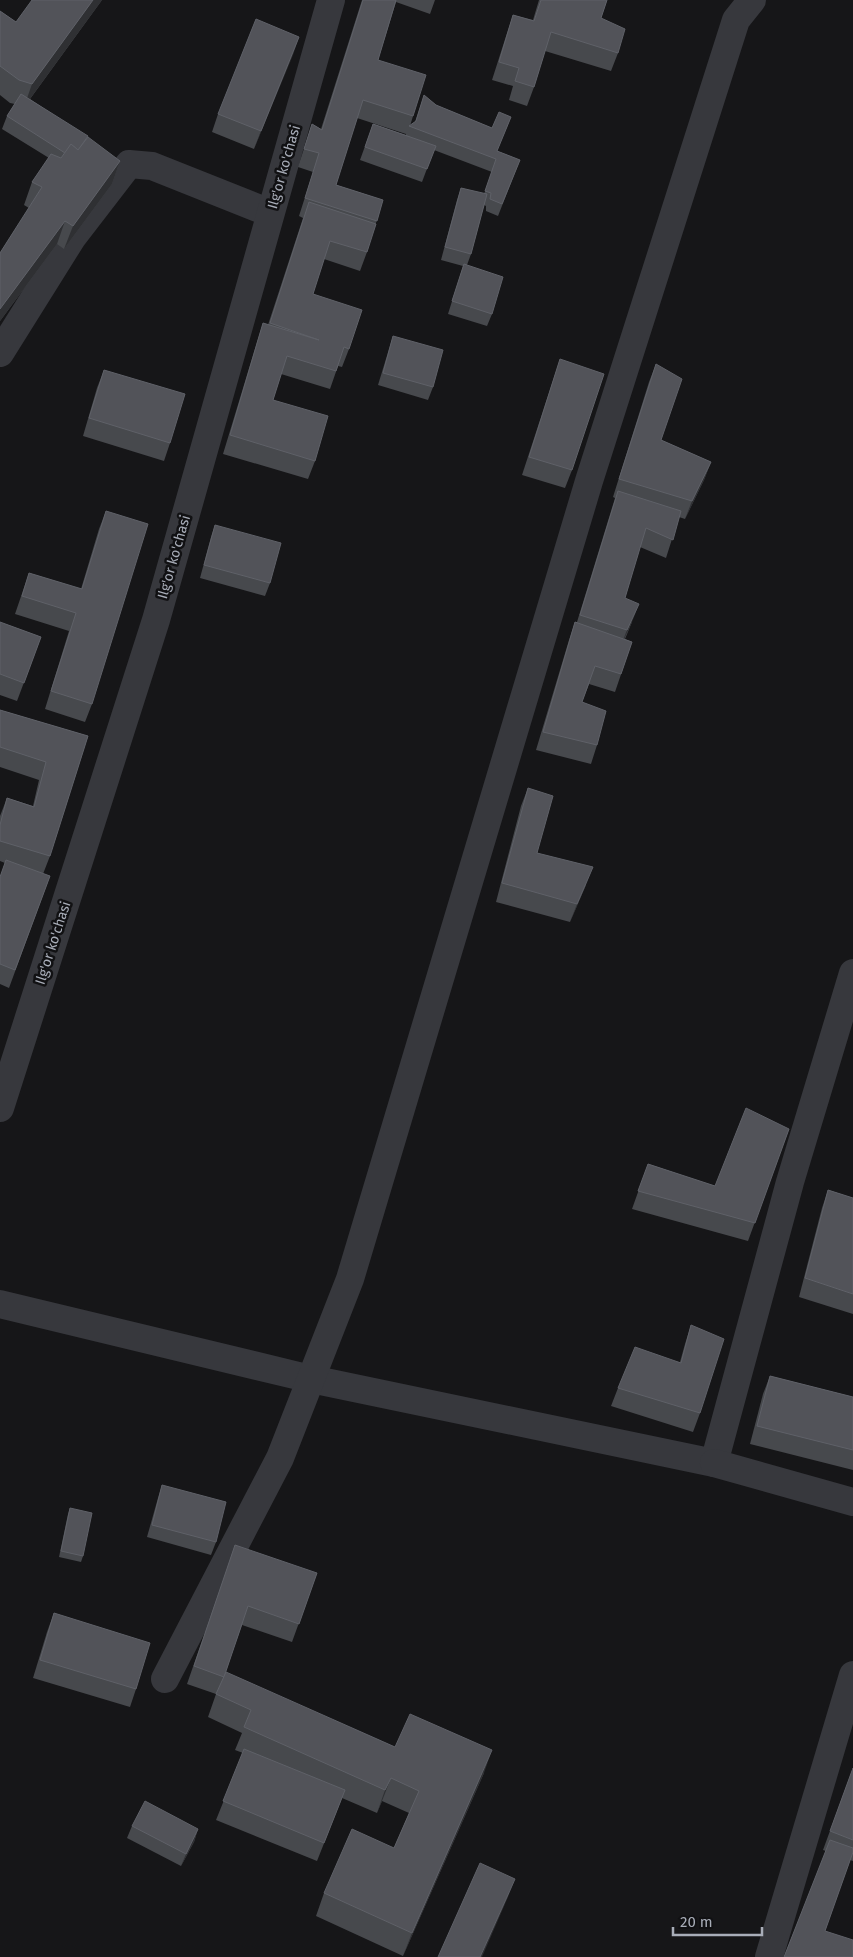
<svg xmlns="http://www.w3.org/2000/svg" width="853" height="1957" viewBox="0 0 853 1957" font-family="'Fira Sans',sans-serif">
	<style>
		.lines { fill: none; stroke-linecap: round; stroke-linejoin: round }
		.minor { stroke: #37383d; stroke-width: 28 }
		.wall { fill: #47494d }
		.shaded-wall { fill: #2f3033 }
		.building { fill: #525359; stroke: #5f6168 }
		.labels { text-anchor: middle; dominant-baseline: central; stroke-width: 5; stroke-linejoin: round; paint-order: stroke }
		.street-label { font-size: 14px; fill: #a8adb8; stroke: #111113 }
	</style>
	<rect width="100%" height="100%" fill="#161618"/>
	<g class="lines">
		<!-- minor -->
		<g class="minor">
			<path d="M0,353L72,238L129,164L152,166L270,213"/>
			<path d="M0,1108L156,620L331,0"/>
			<path d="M0,1304L311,1379L714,1463L790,1182L853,973"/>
			<path d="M714,1463L853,1502"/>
			<path d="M165,1679L280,1458L350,1279L589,481L736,20L752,0"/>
			<path d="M769,1957L853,1675"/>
		</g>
	</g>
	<!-- wall -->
	<g class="wall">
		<path d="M102,0L30,99L87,138L120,161L112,184L64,249L57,244L0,321V253L29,208L24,205L32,182L49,158L2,129L7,116L15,104L10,103L0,95V11L16,22Z"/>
		<path d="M362,0H435L430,14L396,2L378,60L413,116L410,126L415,122L424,95L436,105L492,128L511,117L497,151L520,160L498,216L486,211V206L484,205L471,254L467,265L492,314L487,326L448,314L463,266L441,260L457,200L461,188L484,194L492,172L434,150L422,182L360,160L373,124L406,135V134L357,118L336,185L383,200L367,252L360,271L324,259L313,294L349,349L342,367L338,366L330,389L281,374L273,400L315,461L308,479L223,454L257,342L263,323L268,325L303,218L299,216L313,172L298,167L312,124L321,129Z"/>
		<path d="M539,0H607L601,18L618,53L611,71L545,51L534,87L527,106L509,100L513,86L492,80L507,33L513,15L533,20Z"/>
		<path d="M299,37L254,149L212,132L218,114Z"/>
		<path d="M393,336L433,387L428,400L378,385L389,349Z"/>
		<path d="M560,359L572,470L565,488L522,475Z"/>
		<path d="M656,364L661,440L711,462L704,480L685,519L679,517L666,558L640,547L625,598L632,622L625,639L632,642L615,692L589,684L582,702L597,745L591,764L536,750L569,640L575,622H577L615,498L613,497L649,382Z"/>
		<path d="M104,370L170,443L164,461L83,436L97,388Z"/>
		<path d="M106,511L92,704L85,722L45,709L69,631L15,614L29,573L81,589L99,529Z"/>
		<path d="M215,525L270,583L265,596L200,578L211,537Z"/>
		<path d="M0,622L41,637L17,701L0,695Z"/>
		<path d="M0,710L88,736L50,856L43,874L50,876L9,988L0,984V877L5,863L0,861V816L7,798L33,806L39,780L0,767Z"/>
		<path d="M528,788L537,853L586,885L570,922L496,902L521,806Z"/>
		<path d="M789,1129L748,1241L632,1209L648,1164L715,1186Z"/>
		<path d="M828,1190L853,1198V1314L799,1297L822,1208Z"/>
		<path d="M691,1325L700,1413L693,1432L611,1406L618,1388L680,1362L685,1344Z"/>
		<path d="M770,1376L853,1397V1470L750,1444L763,1394Z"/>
		<path d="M162,1485L216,1542L211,1555L147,1537L158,1498Z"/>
		<path d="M70,1508L83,1556L81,1562L59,1557L68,1514Z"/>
		<path d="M229,1563L317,1573L292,1642L242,1625L225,1673L395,1747L484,1773L403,1956L316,1916L324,1893L394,1848L409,1813L382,1801L377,1813L342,1798L317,1861L216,1820L243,1753L235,1750L242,1733L208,1717L216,1694L187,1684Z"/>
		<path d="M54,1613L136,1689L130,1707L33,1678L47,1632Z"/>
		<path d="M853,1768V1861L850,1860L825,1931L784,1957L826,1851L823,1850Z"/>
		<path d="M132,1826L198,1829L194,1842L181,1866L127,1838Z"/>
	</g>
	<!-- shaded-wall -->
	<g class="shaded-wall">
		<path d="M93,0H102L24,107L32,84Z"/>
		<path d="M299,37L293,55L254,149L261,131Z"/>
		<path d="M120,161L112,184L64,249L73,226Z"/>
		<path d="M65,221L57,244L0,321V309Z"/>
		<path d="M711,462L704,480L685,519L692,501Z"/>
		<path d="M639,604L632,622L620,648L627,630Z"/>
		<path d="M593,867L586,885L570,922L577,904Z"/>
		<path d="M492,1750L484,1773L403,1956L412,1933Z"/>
		<path d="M391,1778L382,1801L377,1813L385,1790Z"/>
		<path d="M198,1829L194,1842L181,1866L186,1854Z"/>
		<path d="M515,1879L508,1897L482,1957H480Z"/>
	</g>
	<!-- building -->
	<g class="building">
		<path d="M32,0H93L32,84L19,80L0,66V11L16,22Z"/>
		<path d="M363,0H396L378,60L426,75L413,116L363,100L336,185L383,200L377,221L305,198L319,153L304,149L312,124L322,130Z"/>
		<path d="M541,0H607L601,18L625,29L618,53L551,32L534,87L515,81L519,68L499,62L513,15L534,21Z"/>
		<path d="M256,19L299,37L261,131L218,114Z"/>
		<path d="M21,94L88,136L78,150L71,144L65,153L7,116Z"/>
		<path d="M424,95L436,105L492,128L499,112L511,117L497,151L520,160L502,204L490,199L491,193L485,191L496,159L409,126L416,121Z"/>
		<path d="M373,124L436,146L427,169L365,147Z"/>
		<path d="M88,137L120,161L73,226L65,221L0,309V253L42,187L32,182L51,154L61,158L71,144L78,150Z"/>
		<path d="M461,188L487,194L471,254L445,247Z"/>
		<path d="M309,202L376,224L367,252L330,241L313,294L362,310L349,349L344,347L336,371L287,356L273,400L328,416L315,461L230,435L263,323L319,340L270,323Z"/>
		<path d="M464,264L503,277L492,314L452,301Z"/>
		<path d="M393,336L443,350L433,387L383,373Z"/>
		<path d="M560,359L604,374L572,470L529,457Z"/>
		<path d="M656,364L682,379L661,440L711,462L692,501L619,479Z"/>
		<path d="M104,370L185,394L170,443L89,418Z"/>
		<path d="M618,491L681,511L673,540L646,528L625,598L639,604L627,630L580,615Z"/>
		<path d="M106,511L148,524L92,704L51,691L76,613L22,596L29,573L82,589Z"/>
		<path d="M215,525L281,543L270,583L204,565Z"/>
		<path d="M0,622L41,637L24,683L0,674Z"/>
		<path d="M575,622L632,642L621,674L595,666L582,702L606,711L597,745L543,732Z"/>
		<path d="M0,710L88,736L50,856L0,841V825L7,798L34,807L46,762L0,747Z"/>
		<path d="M528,788L553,796L537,853L593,867L577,904L502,883Z"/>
		<path d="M6,860L50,876L15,970L0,964V877Z"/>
		<path d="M746,1108L789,1129L755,1223L638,1191L648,1164L715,1186Z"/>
		<path d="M828,1190L853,1198V1294L805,1278Z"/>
		<path d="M691,1325L724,1339L700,1413L618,1388L635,1347L681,1363Z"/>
		<path d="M770,1376L853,1397V1450L757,1426Z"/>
		<path d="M162,1485L226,1502L216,1542L152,1525Z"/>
		<path d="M70,1508L92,1513L83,1556L61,1551Z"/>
		<path d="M235,1545L317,1573L299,1624L248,1606L224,1677L194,1666Z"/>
		<path d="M54,1613L150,1643L136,1689L40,1660Z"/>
		<path d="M226,1672L395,1747L410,1714L492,1750L412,1933L324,1893L352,1829L394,1848L419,1791L391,1778L385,1790L244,1727L251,1710L216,1694Z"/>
		<path d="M244,1749L345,1790L324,1843L223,1801Z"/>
		<path d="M853,1768V1840L830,1831Z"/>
		<path d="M145,1801L198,1829L186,1854L132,1826Z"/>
		<path d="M830,1840L853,1848V1852L825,1931L853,1940V1957H784Z"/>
		<path d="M480,1863L515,1879L480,1957H438Z"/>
	</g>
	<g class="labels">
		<!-- street labels -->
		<g class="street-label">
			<text transform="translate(284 167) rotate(-74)">Ilg'or ko'chasi</text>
			<text transform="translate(174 557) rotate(-74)">Ilg'or ko'chasi</text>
			<text transform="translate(53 943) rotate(-72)">Ilg'or ko'chasi</text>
		</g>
	</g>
	<!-- scale -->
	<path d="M673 1927v8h89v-8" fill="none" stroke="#a8adb8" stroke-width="2.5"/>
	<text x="680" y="1927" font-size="15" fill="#a8adb8" stroke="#111113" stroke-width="4" paint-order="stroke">20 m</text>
</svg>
